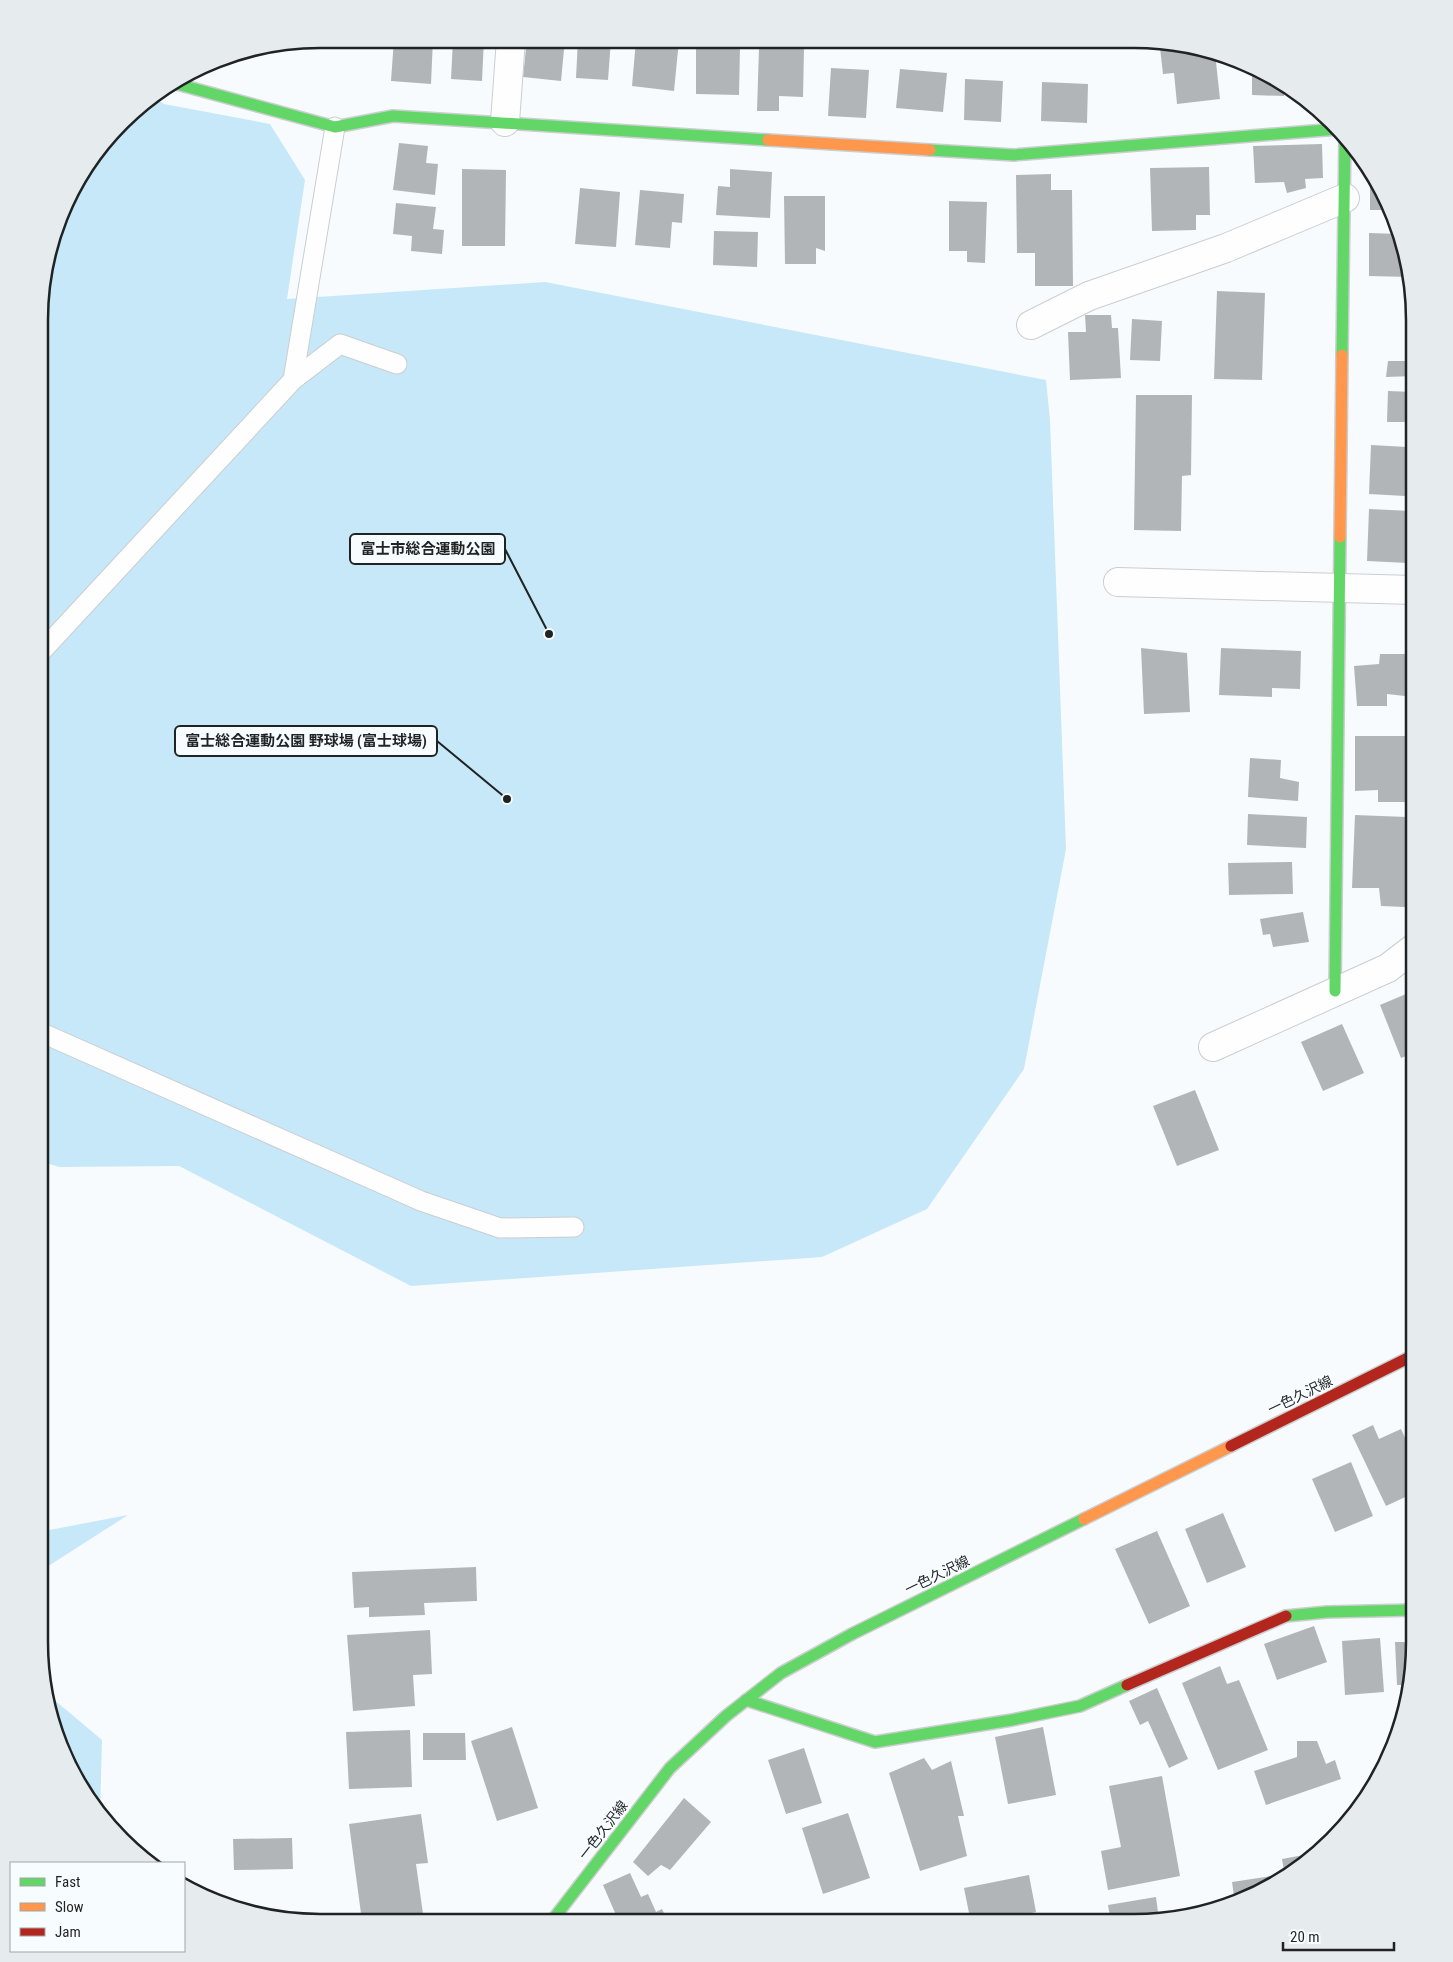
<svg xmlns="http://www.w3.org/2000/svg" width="1453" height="1962" viewBox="0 0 1453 1962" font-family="'Roboto Condensed','Noto Sans JP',sans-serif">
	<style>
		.green { fill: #c6e8f8 }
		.building { fill: #b2b5b7 }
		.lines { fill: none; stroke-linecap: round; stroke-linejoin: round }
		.lane-casing { stroke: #cbced0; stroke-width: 21 }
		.street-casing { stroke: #cbced0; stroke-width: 30 }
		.fast-casing { stroke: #cbced0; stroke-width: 14 }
		.slow-casing { stroke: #cbced0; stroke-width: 14 }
		.jam-casing { stroke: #cbced0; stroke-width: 14 }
		.lane { stroke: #fefeff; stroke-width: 19 }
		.street { stroke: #fefeff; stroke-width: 28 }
		.fast { stroke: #63d668; stroke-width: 11 }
		.slow { stroke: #ff974d; stroke-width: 11 }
		.jam { stroke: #b3261e; stroke-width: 11 }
		.labels { text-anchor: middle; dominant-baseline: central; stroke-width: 5; stroke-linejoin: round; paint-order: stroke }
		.street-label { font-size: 14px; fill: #1f2324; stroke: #f7fcfe }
		.rim { fill: none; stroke: #1f2324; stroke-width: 2.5 }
		.leader { fill: none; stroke: #1f2324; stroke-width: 2 }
		.callout-dot { fill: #1f2324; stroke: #f7fcfe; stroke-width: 2 }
		.callout { fill: #f7fcfe; stroke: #1f2324; stroke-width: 2 }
		.callout-label { font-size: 15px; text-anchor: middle; font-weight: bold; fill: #1f2324 }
	</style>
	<rect width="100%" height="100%" fill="#f8fbfd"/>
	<!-- green -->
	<g class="green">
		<path d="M153,97L164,104L270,124L305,180L287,299L545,282L1046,380L1050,420L1066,849L1024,1069L927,1209L822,1257L411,1286L179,1166L59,1167L40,1161L41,282L76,179L134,108Z"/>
		<path d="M128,1515L39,1572V1532Z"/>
		<path d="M45,1692L102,1740L100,1816C72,1774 52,1743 45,1692Z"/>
	</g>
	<!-- building -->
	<g class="building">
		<path d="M394,39H433L431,84L391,81Z"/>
		<path d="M453,39H484L482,81L451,79Z"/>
		<path d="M527,39H565L561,81L523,77Z"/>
		<path d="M578,39L611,40L608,80L576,78Z"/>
		<path d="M636,40H679L674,91L632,86Z"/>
		<path d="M696,41L740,47L739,95L696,94Z"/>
		<path d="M1187,46L1215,53L1220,99L1177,104L1174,73L1163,74L1160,48Z"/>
		<path d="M759,48L804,49L803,97L779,96V111H757Z"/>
		<path d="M1252,66L1284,83V96L1252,95Z"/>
		<path d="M831,68L869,70L866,118L828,116Z"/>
		<path d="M900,69L947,73L943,112L896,108Z"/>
		<path d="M965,79L1003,81L1001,122L964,120Z"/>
		<path d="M1042,82L1088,84L1087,123L1041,121Z"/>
		<path d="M399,143L428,146L426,163L438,164L435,195L393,190Z"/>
		<path d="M1322,144L1323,178L1305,179L1306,188L1287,193L1284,182L1255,183L1253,146Z"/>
		<path d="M1209,167L1210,215H1196V230L1152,231L1150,168Z"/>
		<path d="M462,169L506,170L505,246H462Z"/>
		<path d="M730,169L772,172L770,218L716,215L718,186L730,187Z"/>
		<path d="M1370,172L1385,195L1391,210H1370Z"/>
		<path d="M1051,174V190H1072L1073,286H1035V253H1017L1016,175Z"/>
		<path d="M580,188L620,192L616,247L575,244Z"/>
		<path d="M640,190L684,194L682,223L672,222L670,248L635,245Z"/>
		<path d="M784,196H825V251L816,248V264H785Z"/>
		<path d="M949,201L987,202L985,263L967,262V251H949Z"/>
		<path d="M396,203L436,207L433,229L444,230L442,254L411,251L412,236L393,234Z"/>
		<path d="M714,231L758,232L757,267L713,265Z"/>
		<path d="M1369,233L1400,234L1405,247L1409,277L1369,276Z"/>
		<path d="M1217,291L1265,293L1262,380L1214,379Z"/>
		<path d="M1085,315H1111L1112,328H1118L1121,378L1070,380L1068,332H1086Z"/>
		<path d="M1132,319L1162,321L1160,361L1130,360Z"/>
		<path d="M1388,361H1414V376L1386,377Z"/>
		<path d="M1388,391L1414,392V422H1387Z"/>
		<path d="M1136,395H1192L1191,475L1182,476L1181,531L1134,530Z"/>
		<path d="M1371,445L1407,447L1405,496L1369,494Z"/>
		<path d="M1369,509L1411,511L1408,563L1367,561Z"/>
		<path d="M1141,648L1187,653L1190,712L1144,714Z"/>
		<path d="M1221,648L1301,651L1300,689L1272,688V697L1219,695Z"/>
		<path d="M1380,654H1414V697L1387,694V706H1357L1354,666L1379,664Z"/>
		<path d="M1355,736H1413V802H1378V790L1355,791Z"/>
		<path d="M1250,758L1281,760L1280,778L1299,782L1298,801L1248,797Z"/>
		<path d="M1248,814L1307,817L1306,848L1247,845Z"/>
		<path d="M1355,815L1407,817L1405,907L1381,906L1379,888H1352Z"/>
		<path d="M1292,862L1293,894L1229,895L1228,863Z"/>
		<path d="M1303,912L1309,942L1273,947L1270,934L1263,935L1260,919Z"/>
		<path d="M1413,991L1414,1053L1401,1058L1380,1005Z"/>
		<path d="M1342,1024L1364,1073L1323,1091L1301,1042Z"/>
		<path d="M1195,1090L1219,1150L1177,1166L1153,1106Z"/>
		<path d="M1373,1425L1379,1439L1401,1429L1414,1457V1493L1386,1506L1352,1435Z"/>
		<path d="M1351,1462L1373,1516L1335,1532L1312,1479Z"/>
		<path d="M1223,1513L1246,1567L1207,1583L1185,1529Z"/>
		<path d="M1157,1531L1190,1606L1149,1624L1115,1549Z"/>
		<path d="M476,1567L477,1601L424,1603L425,1615L369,1617V1607L354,1608L352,1572Z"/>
		<path d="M1314,1626L1327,1662L1277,1680L1264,1644Z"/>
		<path d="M430,1630L432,1674L413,1675L415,1706L353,1711L347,1635Z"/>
		<path d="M1380,1638L1384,1692L1345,1695L1342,1641Z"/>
		<path d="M1395,1642H1414V1662L1409,1685H1397Z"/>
		<path d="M1220,1666L1227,1684L1239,1680L1268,1750L1218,1770L1182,1683Z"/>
		<path d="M1157,1688L1188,1759L1169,1768L1148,1721L1140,1725L1129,1701Z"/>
		<path d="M512,1727L538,1808L497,1821L471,1741Z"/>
		<path d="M1043,1727L1056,1795L1008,1804L995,1737Z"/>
		<path d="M410,1730L412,1787L349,1789L346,1732Z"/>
		<path d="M423,1733H465L466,1760H423Z"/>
		<path d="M1297,1741H1317L1326,1764L1335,1760L1341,1779L1266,1805L1254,1771L1297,1757Z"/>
		<path d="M804,1748L822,1803L786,1814L768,1760Z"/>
		<path d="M924,1758L932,1770L951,1761L964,1816H958L967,1856L920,1871L889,1773Z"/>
		<path d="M1162,1776L1180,1876L1108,1890L1101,1851L1121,1847L1109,1786Z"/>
		<path d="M684,1798L711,1822L670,1870L661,1865L648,1876L633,1862Z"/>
		<path d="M848,1813L870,1878L823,1894L802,1828Z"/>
		<path d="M421,1814L428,1863L416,1864L424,1921H362L349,1824Z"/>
		<path d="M292,1838L293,1869L234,1870L233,1839Z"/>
		<path d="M1320,1852L1319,1853L1285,1876L1282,1859Z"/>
		<path d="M630,1873L641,1897L648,1894L656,1912L662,1909L668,1922H619L603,1885Z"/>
		<path d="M1029,1875L1036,1912L985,1923H971L964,1888Z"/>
		<path d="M1278,1875L1279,1880L1258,1894L1235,1903L1232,1882Z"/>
		<path d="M1156,1897L1159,1920L1111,1923L1108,1905Z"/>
	</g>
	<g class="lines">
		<defs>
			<g id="lane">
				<path d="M293,380L340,344L397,364"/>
				<path d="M41,652L293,380L335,127"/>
				<path d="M40,1032L421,1201L500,1228L574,1227"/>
			</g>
			<g id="street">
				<path d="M505,122L511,39"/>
				<path d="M1031,325L1089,296L1226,248L1345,198"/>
				<path d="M1118,582L1414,590"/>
				<path d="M1213,1047L1388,968L1414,948"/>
			</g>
			<g id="fast">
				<path d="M177,84L335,127L393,116L768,140"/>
				<path d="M930,150L1014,155L1338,129"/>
				<path d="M1342,355L1345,135"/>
				<path d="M1335,991L1340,537"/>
				<path d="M1286,1616L1327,1612L1414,1610"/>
				<path d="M746,1700L875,1742L1012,1720L1080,1706L1127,1685"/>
				<path d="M551,1922L670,1768L726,1716L781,1673L852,1634L1084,1519"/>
			</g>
			<g id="slow">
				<path d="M768,140L930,150"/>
				<path d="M1340,537L1342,355"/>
				<path d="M1084,1519L1231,1446"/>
			</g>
			<g id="jam">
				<path d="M1231,1446L1414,1355"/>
				<path d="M1127,1685L1286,1616"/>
			</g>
		</defs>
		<!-- lane casing -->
		<use href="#lane" class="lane-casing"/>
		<!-- street casing -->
		<use href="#street" class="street-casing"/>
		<!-- fast casing -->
		<use href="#fast" class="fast-casing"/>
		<!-- slow casing -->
		<use href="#slow" class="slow-casing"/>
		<!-- jam casing -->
		<use href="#jam" class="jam-casing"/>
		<!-- lane -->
		<use href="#lane" class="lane"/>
		<!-- street -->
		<use href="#street" class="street"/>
		<!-- fast -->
		<use href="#fast" class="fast"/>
		<!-- slow -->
		<use href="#slow" class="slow"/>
		<!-- jam -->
		<use href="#jam" class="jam"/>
	</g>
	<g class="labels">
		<!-- street labels -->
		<g class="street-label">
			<text transform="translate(1300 1395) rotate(-26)">一色久沢線</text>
			<text transform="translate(937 1575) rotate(-26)">一色久沢線</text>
			<text transform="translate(603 1830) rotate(-52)">一色久沢線</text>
		</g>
	</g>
	<!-- crop -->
	<path d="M0 0H1453V1962H0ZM320 48H1134A272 272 0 0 1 1406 320V1642A272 272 0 0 1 1134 1914H320A272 272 0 0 1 48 1642V320A272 272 0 0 1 320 48Z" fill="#e6ebed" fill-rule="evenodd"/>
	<path class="rim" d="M320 48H1134A272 272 0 0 1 1406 320V1642A272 272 0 0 1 1134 1914H320A272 272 0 0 1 48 1642V320A272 272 0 0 1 320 48Z"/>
	<!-- callouts -->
	<path class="leader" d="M549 634L505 549M507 799L437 741"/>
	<g class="callout-dot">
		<circle cx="549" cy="634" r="5"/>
		<circle cx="507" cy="799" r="5"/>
	</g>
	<g class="callout">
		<rect x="350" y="534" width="155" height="30" rx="5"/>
		<rect x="175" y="726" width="262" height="30" rx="5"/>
	</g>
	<g class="callout-label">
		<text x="428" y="554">富士市総合運動公園</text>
		<text x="306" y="746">富士総合運動公園 野球場 (富士球場)</text>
	</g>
	<!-- legend -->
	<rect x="10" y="1862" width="175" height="90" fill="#f7fcfe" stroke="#a1a5a7"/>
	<rect x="20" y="1878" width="25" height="8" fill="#63d668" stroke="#a1a5a7"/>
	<text x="55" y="1887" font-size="15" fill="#1f2324">Fast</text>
	<rect x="20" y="1903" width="25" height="8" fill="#ff974d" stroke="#a1a5a7"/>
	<text x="55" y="1912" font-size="15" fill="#1f2324">Slow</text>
	<rect x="20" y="1928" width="25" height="8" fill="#b3261e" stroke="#a1a5a7"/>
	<text x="55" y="1937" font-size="15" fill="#1f2324">Jam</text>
	<!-- scale -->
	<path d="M1283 1942v8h111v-8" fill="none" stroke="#1f2324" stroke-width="2.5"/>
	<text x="1290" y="1942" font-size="15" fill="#1f2324" stroke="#f7fcfe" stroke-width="4" paint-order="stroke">20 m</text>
</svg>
